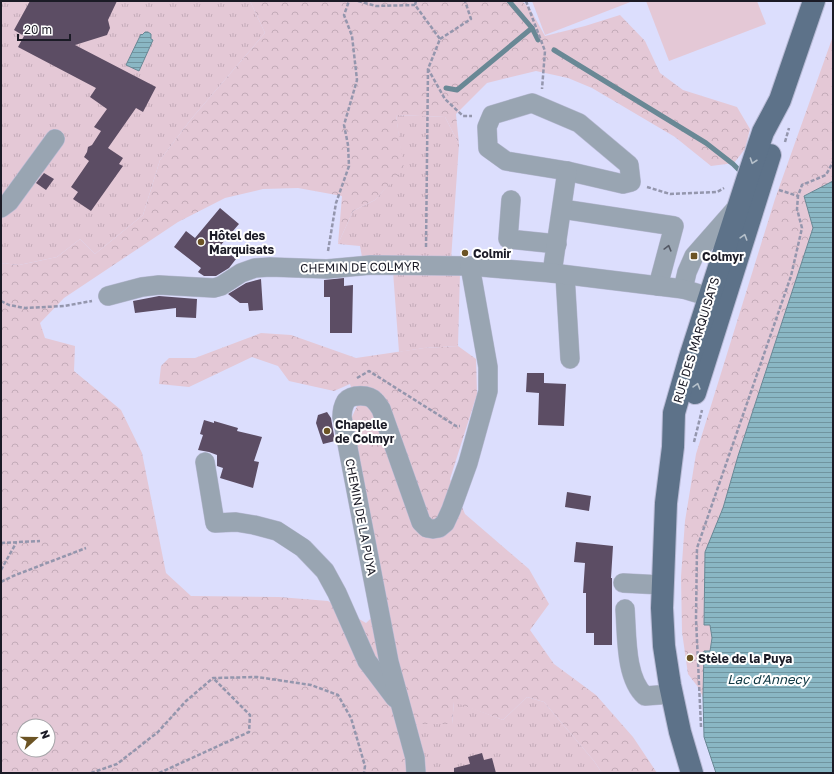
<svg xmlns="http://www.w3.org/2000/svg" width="834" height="774" viewBox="0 0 834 774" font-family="'Golos Text',sans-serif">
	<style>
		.grass { fill: url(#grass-tufts) }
		.forest { fill: url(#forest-crowns); fill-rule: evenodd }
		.pitch { fill: #e4c8d6 }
		.water { fill: url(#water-rules); stroke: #698895 }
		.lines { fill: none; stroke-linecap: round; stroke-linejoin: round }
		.stream { stroke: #698895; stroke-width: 5 }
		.building { fill: #5c4d64 }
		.minor-casing { stroke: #b9bbd6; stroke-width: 20 }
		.major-casing { stroke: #b9bbd6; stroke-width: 24 }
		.path { stroke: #9496ad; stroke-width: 2.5; stroke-dasharray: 4 2; stroke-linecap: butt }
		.minor { stroke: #99a5b2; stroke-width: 19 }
		.major { stroke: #5d7289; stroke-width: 22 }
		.oneway { stroke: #b6c0ca }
		.oneway2 { stroke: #545965 }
		.poi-dot { fill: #6c5424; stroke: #fff; stroke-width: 1.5 }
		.labels { text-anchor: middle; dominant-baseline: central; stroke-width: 4; stroke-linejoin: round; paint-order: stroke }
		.poi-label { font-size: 12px; font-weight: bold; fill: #1b1b26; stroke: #fff; text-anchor: start }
		.street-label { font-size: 12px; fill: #1b1b26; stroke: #fff }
		.water-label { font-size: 13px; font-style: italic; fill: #0f3843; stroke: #fff }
	</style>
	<defs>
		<pattern id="grass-tufts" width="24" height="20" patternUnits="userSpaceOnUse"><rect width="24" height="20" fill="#e4c8d6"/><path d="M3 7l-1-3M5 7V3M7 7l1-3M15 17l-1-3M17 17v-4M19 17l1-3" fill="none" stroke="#c3abb8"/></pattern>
		<pattern id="forest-crowns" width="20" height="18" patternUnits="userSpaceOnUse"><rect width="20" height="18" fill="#e4c8d6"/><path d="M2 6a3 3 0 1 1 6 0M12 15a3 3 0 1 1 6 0" fill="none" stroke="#c3abb8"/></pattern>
		<pattern id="water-rules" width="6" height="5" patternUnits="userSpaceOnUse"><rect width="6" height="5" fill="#8ab7c4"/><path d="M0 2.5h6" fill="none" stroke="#70949f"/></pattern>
	</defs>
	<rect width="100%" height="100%" fill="#dcdefd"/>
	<!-- grass -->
	<g class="grass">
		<path d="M1,1H250L265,33L192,118L160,160L143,215L95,254L80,239L57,257L19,265L1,263Z"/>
		<path d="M396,115L445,117L459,144L451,260L460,273L458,346L424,348L399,352L392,258L362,257L360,246L338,244L353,211L375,200L403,169Z"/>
		<path d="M527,697L544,702L594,761L602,773H409L404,723L452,724L454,701L503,720Z"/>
	</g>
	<!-- forest -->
	<g class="forest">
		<path d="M250,1H522L530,9L545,36L585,26L620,15L645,41L660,73L683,90L737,107L750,129L745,149L734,163L711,166L675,137L592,88L568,78L536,71L487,83L456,114L459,144L445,117L396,115L404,169L375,200L353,211L338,244L342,196L298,188L263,189L225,198L178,222L64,298L40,323L45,338L75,346L74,371L121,410L142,453L166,573L191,596L279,597L328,601L366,623L383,607L351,419L357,406L350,384L334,391L289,381L278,366L252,357L189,387L159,384L161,366L169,358H195L261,333L291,335L356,358L424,348L458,346L476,359L477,394L450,479L465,514L529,569L549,604L530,630L554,664L596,695L633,737L657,773H602L594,761L544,702L527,697L503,720L454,702L452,724H404L409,773H1V263L19,265L57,257L80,239L95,254L143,215L160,160L192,118L265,33ZM24,726H48V750H24Z"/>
		<path d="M833,36V181L804,196L813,228L738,456L723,508L705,552L704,625H710L712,638L710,651L704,652L703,697L698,687L688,674L682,632L681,577L685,521L696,454L775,199Z"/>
	</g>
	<!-- pitch -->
	<g class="pitch">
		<path d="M532,1H633L545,35Z"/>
		<path d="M646,1H757L766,24L669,61Z"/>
	</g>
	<!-- water -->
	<g class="water">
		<path d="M145,32H148L151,34V39L153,40L139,71L126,65L141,34L142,35Z"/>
		<path d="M833,181V773H716L704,737L703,697L704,651H710L712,638L710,625H704L705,552L723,508L738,456L813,228L804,196Z"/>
	</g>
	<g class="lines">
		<!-- stream -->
		<g class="stream">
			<path d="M509,1L532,28L538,40"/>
			<path d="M554,50L706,143L733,164L742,173"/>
			<path d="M446,88L457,90L532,28"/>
		</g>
	</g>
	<!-- building -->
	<g class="building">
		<path d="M30,1H117L108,20L110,28L107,35L75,45L156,87L143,112L136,108L108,148L123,158L119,164L123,166L91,211L73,199L78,192L71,187L89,161L84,157L87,152L88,147L92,145L101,131L94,127L107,109L90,97L96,88L18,47L24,36L14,30Z"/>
		<path d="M44,173L54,179L46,190L36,183Z"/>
		<path d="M220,208L239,224L220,246L236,259L229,268L216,276H204L198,272L201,268L174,247L186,231L195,238Z"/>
		<path d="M344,278V286L353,285L352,333H330V297H324V280Z"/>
		<path d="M261,279L263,310L249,311L248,303H240L228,294L246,283Z"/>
		<path d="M159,296L197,299L196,318L176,317V308L135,313L133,301Z"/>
		<path d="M527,373H544V383L566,384L564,426L538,425L539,393L526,392Z"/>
		<path d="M327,412L331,418L335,441L323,444L316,423L318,415Z"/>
		<path d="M204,420L214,423V421L238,428L237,431L262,437L254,461L259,462L253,488L220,478L223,468L217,466V455L209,452L198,450L203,435L200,434Z"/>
		<path d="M567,492L591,496L589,511L565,507Z"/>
		<path d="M576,542L613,546L611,578H612V645H594V633H586V593H583L585,563L574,562Z"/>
		<path d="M482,753L484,760L492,758L496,773H454V768L470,764L468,757Z"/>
	</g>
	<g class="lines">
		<defs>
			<g id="minor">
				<path d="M532,103L579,123L629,165L631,182L623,184L567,171L506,161L488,148L487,127L492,115Z"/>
				<path d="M511,200L508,239L557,244"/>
				<path d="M1,208L9,202L55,139"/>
				<path d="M562,209L674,226L658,286"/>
				<path d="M552,273L567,171"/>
				<path d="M565,275L570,359"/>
				<path d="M683,289L687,272L694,256L738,206"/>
				<path d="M108,296L142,287L159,285L214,288L221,286L241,273L255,268L270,267L327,269L371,265L470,266L552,273L683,289L723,301"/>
				<path d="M205,462L215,523L236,522L254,525L277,531L303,548L325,571L337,593L367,661L395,698"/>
				<path d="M623,583L662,585"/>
				<path d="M625,609C627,635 625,678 645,696L672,694"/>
				<path d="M416,773L415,758L389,662L342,417C342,411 343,406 346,401C352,394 369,394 375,401C377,403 379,406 381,409L421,522L427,528L433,529L439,528L445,523L451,510L468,463L488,391V367L470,266"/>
			</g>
			<g id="major">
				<path d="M695,393L770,155"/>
				<path d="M692,773L680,732L670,685L664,646L662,608L666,503L673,447L674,413L690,357L747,180L763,132L780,100L814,1"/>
			</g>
		</defs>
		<!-- minor casing -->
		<use href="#minor" class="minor-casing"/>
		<!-- major casing -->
		<use href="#major" class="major-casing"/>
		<!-- path -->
		<g class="path">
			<path d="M358,1L376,6L415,5"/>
			<path d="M416,1L415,5L440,39L428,69L445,99L463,116H472"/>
			<path d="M526,1L545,51L542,89"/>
			<path d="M440,39L471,19L465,1"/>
			<path d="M785,142L789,128"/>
			<path d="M647,187L670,194L717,192L724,188"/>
			<path d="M779,190L798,196"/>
			<path d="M426,247L428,69"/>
			<path d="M328,251L336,203L349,166L348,145L344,125L357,80L352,36L344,15L349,1"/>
			<path d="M1,301L9,305L25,308L64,306L92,301"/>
			<path d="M357,378L369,371L456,426H460"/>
			<path d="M694,442L702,410"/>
			<path d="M1,543L40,541"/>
			<path d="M1,570L16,543"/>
			<path d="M1,582L13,576L86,548"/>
			<path d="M701,727L696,619L697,548L791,276L802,228L797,209L798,196L802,185L826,175L833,162"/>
			<path d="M91,773L117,764L158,732L186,701L213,678L257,677L311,685L338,695L351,718L365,766L364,773"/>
			<path d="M159,773L249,732L250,715L213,678"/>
		</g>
		<!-- minor -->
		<use href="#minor" class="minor"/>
		<!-- major -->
		<use href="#major" class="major"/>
	</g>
	<!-- one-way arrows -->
	<defs><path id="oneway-chevron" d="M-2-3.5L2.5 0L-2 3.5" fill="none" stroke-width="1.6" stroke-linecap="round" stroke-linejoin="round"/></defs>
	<g class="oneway">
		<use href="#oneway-chevron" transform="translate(753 161) rotate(109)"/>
		<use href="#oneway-chevron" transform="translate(744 237) rotate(-73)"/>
		<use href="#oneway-chevron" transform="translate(697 386) rotate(-74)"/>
	</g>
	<use class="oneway2" href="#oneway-chevron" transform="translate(668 248) rotate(-75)"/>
	<!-- markers -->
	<g class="poi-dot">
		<circle cx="201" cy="242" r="4"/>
		<circle cx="465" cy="253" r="4"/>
		<rect x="690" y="252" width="8" height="8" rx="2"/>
		<circle cx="327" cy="431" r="4"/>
		<circle cx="690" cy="658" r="4"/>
	</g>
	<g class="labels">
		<!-- poi labels -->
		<g class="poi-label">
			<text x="209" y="235">Hôtel des<tspan x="209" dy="14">Marquisats</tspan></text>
			<text x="473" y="253">Colmir</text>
			<text x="702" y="256">Colmyr</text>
			<text x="335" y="424">Chapelle<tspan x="335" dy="14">de Colmyr</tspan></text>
			<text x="698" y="658">Stèle de la Puya</text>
		</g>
		<!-- street labels -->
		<g class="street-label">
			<text transform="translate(360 267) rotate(-1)">CHEMIN DE COLMYR</text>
			<text transform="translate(696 340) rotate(-73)">RUE DES MARQUISATS</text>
			<text transform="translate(361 517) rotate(79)">CHEMIN DE LA PUYA</text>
		</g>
		<!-- water labels -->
		<g class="water-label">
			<text x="768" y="679">Lac d'Annecy</text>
		</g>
	</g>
	<!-- border -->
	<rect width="834" height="774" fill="none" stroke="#1b1b26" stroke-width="4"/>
	<!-- north arrow -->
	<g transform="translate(36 738) rotate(69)"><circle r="19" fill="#ffffff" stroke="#a4a4a8"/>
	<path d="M0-3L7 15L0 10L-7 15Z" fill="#6c5424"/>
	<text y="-6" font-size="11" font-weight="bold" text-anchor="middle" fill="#1b1b26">N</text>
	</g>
	<!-- scale -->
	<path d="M18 34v6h52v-6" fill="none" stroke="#1b1b26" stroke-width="2"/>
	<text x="24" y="34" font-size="12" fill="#1b1b26" stroke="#ffffff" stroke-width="3" paint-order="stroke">20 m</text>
</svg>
